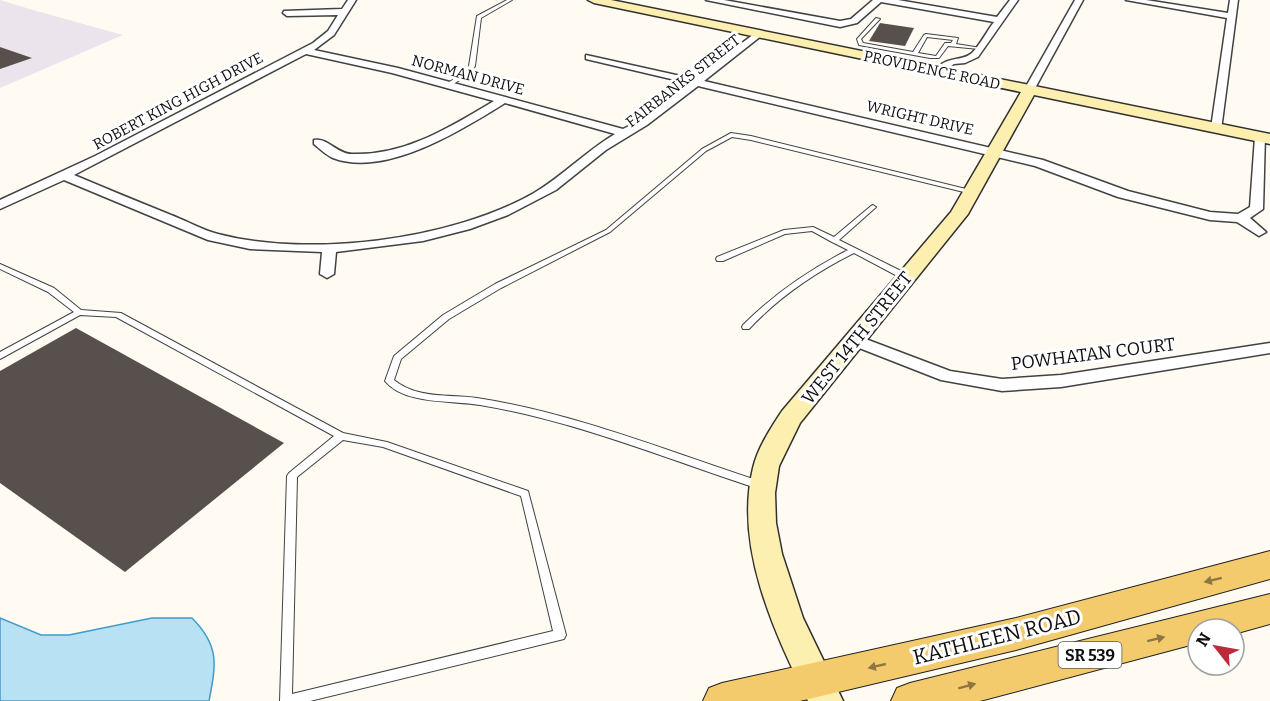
<svg xmlns="http://www.w3.org/2000/svg" width="1270" height="701" viewBox="0 0 1270 701" font-family="Bitter,serif">
	<style>
		.industrial { fill: #ece4ed }
		.water { fill: #b8e1f4; stroke: #419bc9; stroke-width: 1.5 }
		.building { fill: #57504c }
		.lines { fill: none; stroke-linecap: round; stroke-linejoin: round }
		.lane-casing { stroke: #424242; stroke-width: 2 }
		.street-casing { stroke: #424242; stroke-width: 3 }
		.secondary-casing { stroke: #313131; stroke-width: 3 }
		.primary-casing { stroke: #202020; stroke-width: 2 }
		.lane { fill: #fff; fill-rule: evenodd }
		.street { fill: #fff; fill-rule: evenodd }
		.secondary { fill: #fcefaf; fill-rule: evenodd }
		.primary { fill: #f4cb6c; fill-rule: evenodd }
		.oneway { fill: #8d7642 }
		.labels { text-anchor: middle; dominant-baseline: central; stroke-width: 6; stroke-linejoin: round; paint-order: stroke }
		.far-street-label { font-size: 15px; fill: #0f0f0f; stroke: #fff }
		.shield { fill: #fff; stroke: #575757; stroke-width: 1.5 }
		.shield-label { font-size: 16px; font-weight: bold; fill: #0f0f0f }
		.street-label { font-size: 18px; fill: #0f0f0f; stroke: #fff }
		.near-street-label { font-size: 21px; fill: #0f0f0f; stroke: #fff }
	</style>
	<rect width="100%" height="100%" fill="#fffbf2"/>
	<!-- industrial -->
	<path class="industrial" d="M0,0L33,10L123,35L0,88Z"/>
	<!-- water -->
	<path class="water" d="M0,618L41,635H69L152,618H192C220,646 216,665 209,701H0Z"/>
	<!-- building -->
	<g class="building">
		<path d="M880,23L914,28L905,46L869,41Z"/>
		<path d="M0,47L32,58L0,69Z"/>
		<path d="M76,328L284,443L125,572L0,483V371Z"/>
	</g>
	<g class="lines">
		<defs>
			<g id="lane">
				<path d="M507,0H512L481,18L475,66L471,73L450,86H446V84L467,71L469,66L477,16Z"/>
				<path d="M876,18L880,19L861,39L863,43L913,52L924,35L926,34L958,38L956,44L981,48L979,49L948,46L939,58H930L859,45L857,39ZM927,37L953,40L951,43H945L936,56L918,53Z"/>
				<path d="M731,133L751,136L974,191L975,192L972,194L751,140L732,137L706,151L610,232L501,288L449,319L401,359L394,380C417,399 449,394 477,398C574,413 670,452 762,482L764,485L762,488L759,489C667,459 576,421 480,405C451,400 405,405 385,381L394,356L443,315L495,284L606,230L702,149Z"/>
				<path d="M873,205L876,207L875,208L839,240L909,275L910,277L909,279H903L854,253C814,273 779,297 749,329H743L742,327L743,325C774,294 809,270 848,250L832,242L812,231L785,234L723,261H717L716,259L717,257L784,230L813,227L834,237L871,206Z"/>
				<path d="M0,264L54,288L81,310L121,313L343,433L387,442L528,491L566,635L564,639L310,701H280L287,476L289,473L334,436L116,317L80,315L0,359V352L74,312L48,292L0,269ZM343,440L383,447L521,496L553,631L292,694L297,477Z"/>
			</g>
			<g id="street">
				<path d="M348,0H356L334,35L314,50L398,68L623,129L639,121L688,83L586,59V55L694,79L758,31L763,34L761,36L704,81L1043,160L1128,191L1210,212L1238,214L1250,207L1255,137L1261,134L1265,135L1263,209L1250,218L1266,232L1259,236L1237,222L1210,220L1118,197L1035,166L698,86L647,125L606,150L556,190L508,215L470,229L423,241L336,252L334,274L327,278L320,274L322,252L250,249L208,240L64,180L0,209V200L95,156L313,43L328,31L338,15L287,16L283,13L284,11L342,9ZM306,54L392,73L494,101C450,127 405,156 352,154C337,154 327,137 314,140V144C320,149 326,155 333,158C385,178 462,130 505,103L615,134C586,151 563,176 534,193C452,240 309,258 218,234C202,230 187,221 171,215C139,202 107,189 74,175Z"/>
				<path d="M706,0H724L840,21L851,19L873,0H898L997,17L1010,0H1018L978,57L965,63L954,64L939,73L934,70C949,55 961,62 972,53C980,45 987,31 994,22L881,2L857,23L840,27Z"/>
				<path d="M1075,0H1083L1034,90L1029,93L1025,92L1024,90Z"/>
				<path d="M1126,0H1146L1228,13L1230,0H1238L1221,130L1217,131L1211,128L1227,18Z"/>
				<path d="M855,335L950,371L1002,379L1061,375L1270,343V353L1061,387L1002,391L941,380L849,344L847,340L849,336Z"/>
			</g>
			<path id="secondary" d="M588,0H611L1270,134V144L1034,95L968,214L800,423L779,466L775,493L776,523L782,554L803,618L843,701H808C774,632 734,546 753,468C758,447 771,428 782,411L951,212L1021,92L594,3Z"/>
			<g id="primary">
				<path d="M1270,551V579L1016,650L800,701H703L709,688L722,683L1016,618Z"/>
				<path d="M1270,594V624L1234,634V629H1198V643L980,701H891L897,688L910,683Z"/>
			</g>
		</defs>
		<!-- lane casing -->
		<use href="#lane" class="lane-casing"/>
		<!-- street casing -->
		<use href="#street" class="street-casing"/>
		<!-- secondary casing -->
		<use href="#secondary" class="secondary-casing"/>
		<!-- primary casing -->
		<use href="#primary" class="primary-casing"/>
		<!-- lane -->
		<use href="#lane" class="lane"/>
		<!-- street -->
		<use href="#street" class="street"/>
		<!-- secondary -->
		<use href="#secondary" class="secondary"/>
		<!-- primary -->
		<use href="#primary" class="primary"/>
	</g>
	<!-- one-way arrows -->
	<defs><path id="oneway-solid" d="M-6-.8H1V-3.2L6.5 0L1 3.2V.8H-6Z" transform="scale(1.5)"/></defs>
	<g class="oneway">
		<use href="#oneway-solid" transform="translate(1213 580) rotate(166)"/>
		<use href="#oneway-solid" transform="translate(1156 639) rotate(-14)"/>
		<use href="#oneway-solid" transform="translate(877 666) rotate(167)"/>
		<use href="#oneway-solid" transform="translate(967 686) rotate(-15)"/>
	</g>
	<g class="labels">
		<!-- far-street labels -->
		<g class="far-street-label">
			<text transform="translate(932 70) rotate(12)">PROVIDENCE ROAD</text>
			<text transform="translate(468 75) rotate(15)">NORMAN DRIVE</text>
			<text transform="translate(683 81) rotate(-38)">FAIRBANKS STREET</text>
			<text transform="translate(178 101) rotate(-28)">ROBERT KING HIGH DRIVE</text>
			<text transform="translate(920 118) rotate(13)">WRIGHT DRIVE</text>
		</g>
		<!-- shield labels -->
		<rect class="shield" x="1058.5" y="642" width="63" height="26" rx="4.5"/>
		<g class="shield-label">
			<text x="1090" y="655">SR 539</text>
		</g>
		<!-- street labels -->
		<g class="street-label">
			<text transform="translate(857 338) rotate(-51)">WEST 14TH STREET</text>
			<text transform="translate(1093 354) rotate(-7)">POWHATAN COURT</text>
		</g>
		<!-- near-street labels -->
		<g class="near-street-label">
			<text transform="translate(997 637) rotate(-14)">KATHLEEN ROAD</text>
		</g>
	</g>
	<!-- north arrow -->
	<g transform="translate(1216 647) rotate(301)"><circle r="28" fill="#ffffff" stroke="#9f9f9f" stroke-width="1.5"/>
	<path d="M0-4.5L10 22L0 15L-10 22Z" fill="#bb2b3a"/>
	<text y="-9" font-size="16" font-weight="bold" text-anchor="middle" fill="#0f0f0f">N</text>
	</g>
</svg>
